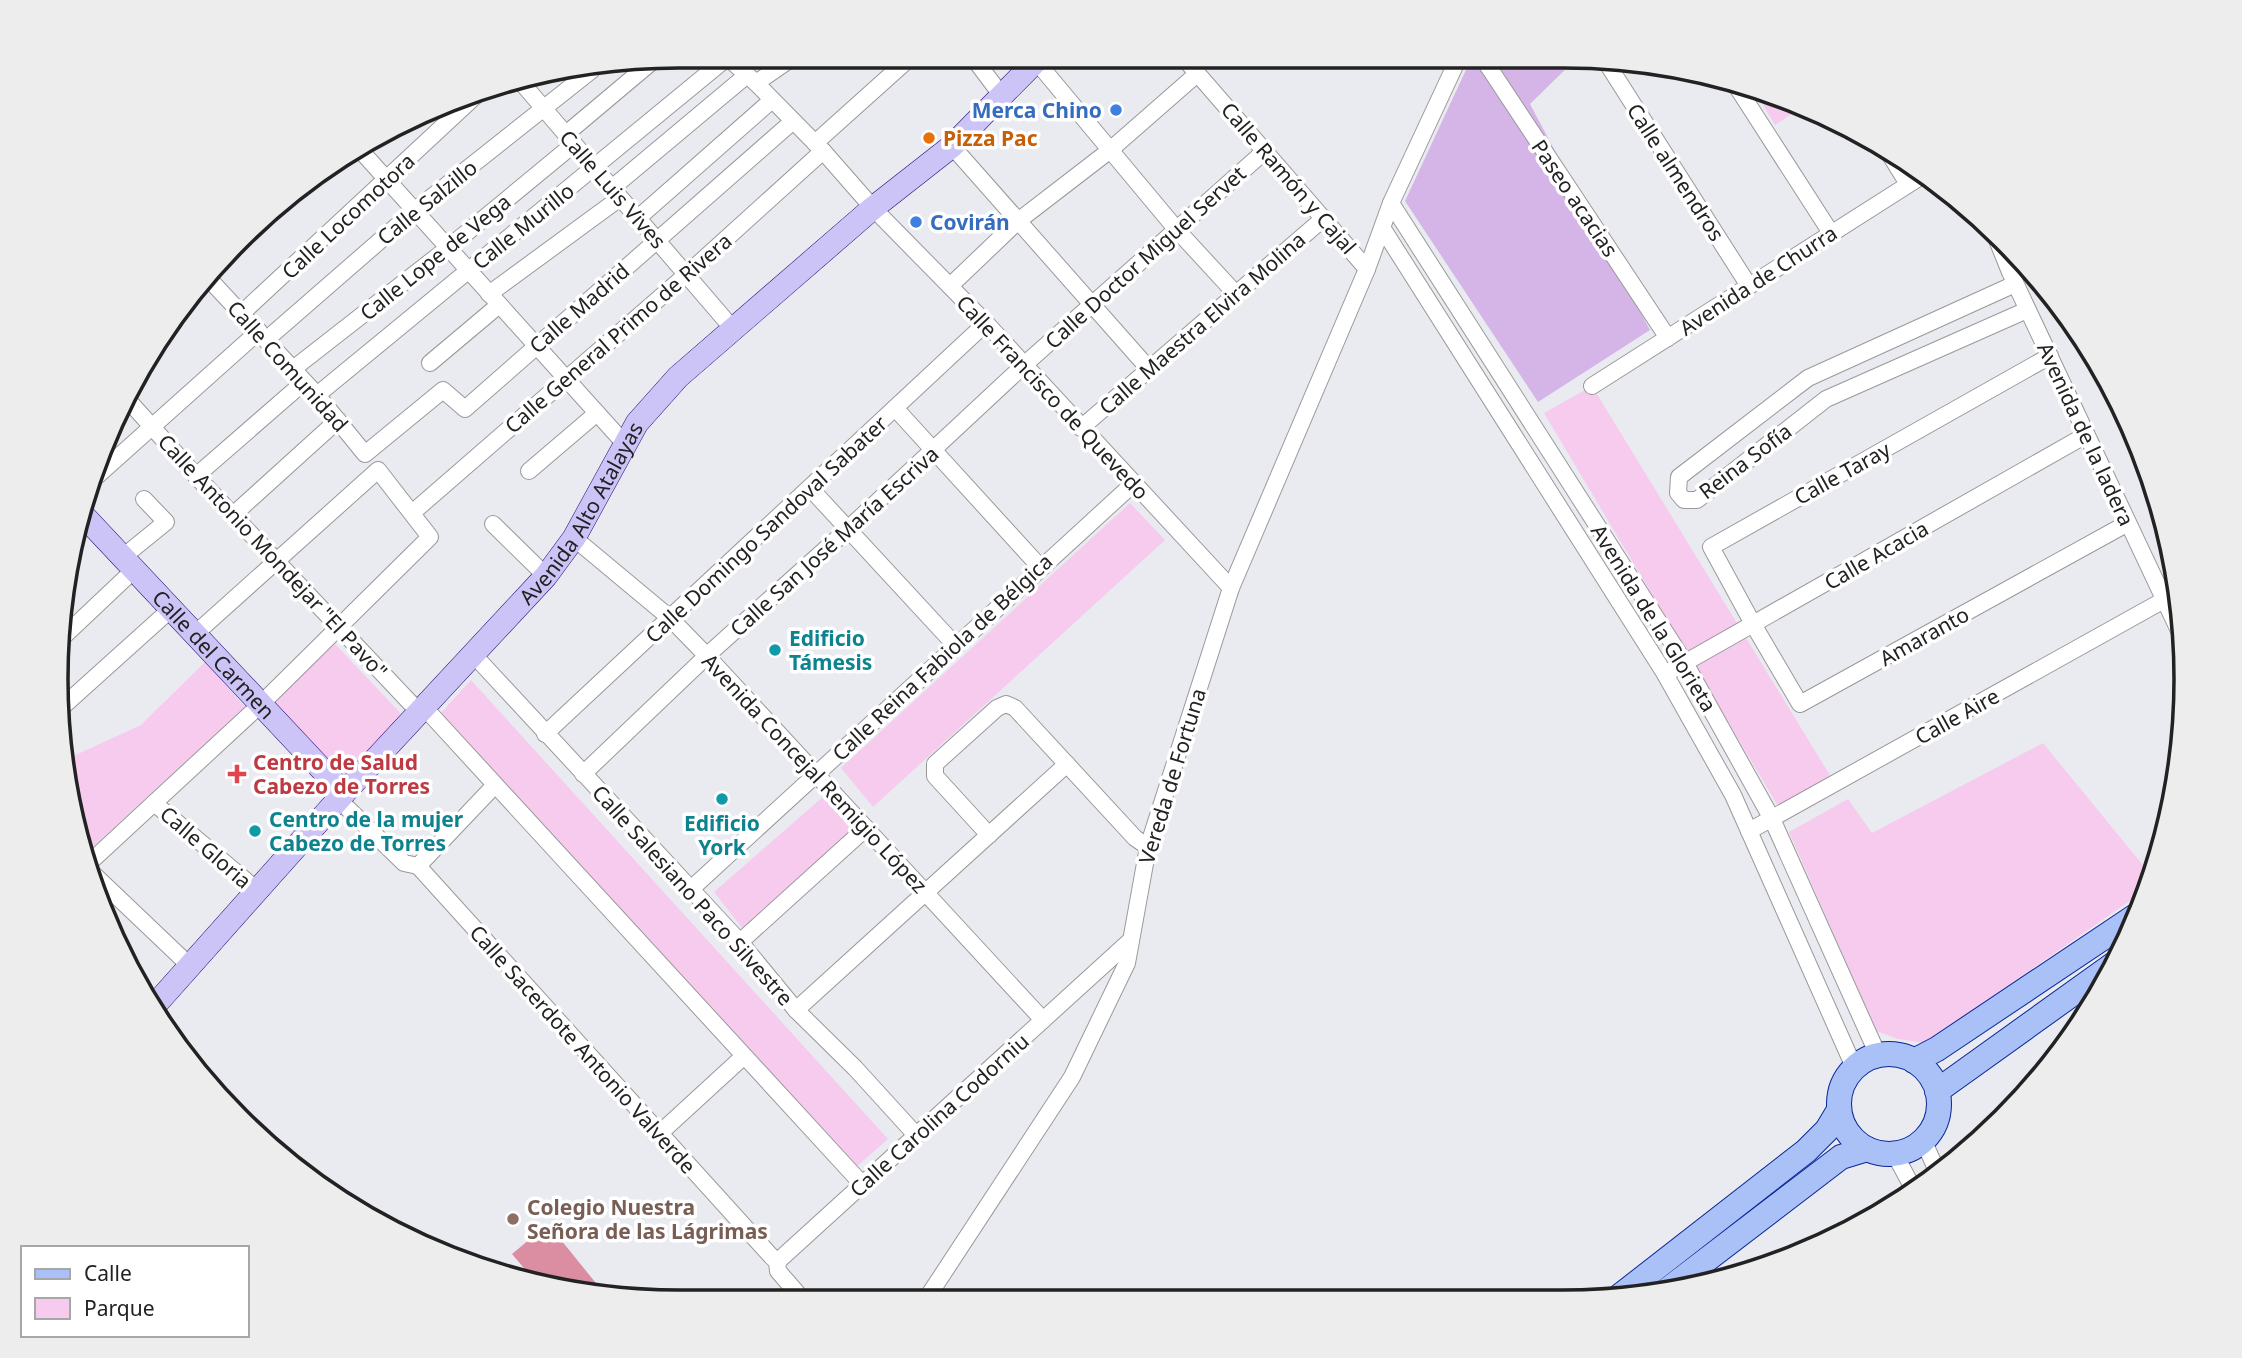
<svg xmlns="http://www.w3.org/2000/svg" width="2242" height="1358" viewBox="0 0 2242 1358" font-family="'Noto Sans',sans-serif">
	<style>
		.grass { fill: #d5b4e7 }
		.park { fill: #f7cbee }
		.pitch { fill: #db8da1 }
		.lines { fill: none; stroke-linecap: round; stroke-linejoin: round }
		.street-casing { stroke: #999; stroke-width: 18 }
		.secondary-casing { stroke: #250c76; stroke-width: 24 }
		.primary-casing { stroke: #0a2696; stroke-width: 26 }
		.street { stroke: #fff; stroke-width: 16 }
		.secondary { stroke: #ccc3f6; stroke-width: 23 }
		.primary { stroke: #a9c1f7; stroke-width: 24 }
		.shop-dot { fill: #3f7fe0; stroke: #fff; stroke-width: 2.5 }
		.food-dot { fill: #e8710a; stroke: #fff; stroke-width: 2.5 }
		.culture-dot { fill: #0f9aa8; stroke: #fff; stroke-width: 2.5 }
		.health-dot { fill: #e0444e; stroke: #fff; stroke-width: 2.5 }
		.education-dot { fill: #8d6e63; stroke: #fff; stroke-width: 2.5 }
		.labels { text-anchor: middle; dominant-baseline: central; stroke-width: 7; stroke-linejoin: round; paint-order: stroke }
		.shop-label { font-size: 21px; font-weight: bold; fill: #366cbe; stroke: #fff; text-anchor: end }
		.food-label { font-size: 21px; font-weight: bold; fill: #c56008; stroke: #fff; text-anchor: start }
		.street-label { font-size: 21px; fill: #222; stroke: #fff }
		.culture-label { font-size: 21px; font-weight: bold; fill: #0d838f; stroke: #fff; text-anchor: start }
		.health-label { font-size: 21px; font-weight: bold; fill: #be3a42; stroke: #fff; text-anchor: start }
		.education-label { font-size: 21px; font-weight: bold; fill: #785e54; stroke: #fff; text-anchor: start }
		.rim { fill: none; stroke: #222; stroke-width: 3.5 }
	</style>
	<rect width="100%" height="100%" fill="#e9ebf1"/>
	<!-- grass -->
	<path class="grass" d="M1472,57H1578L1530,104L1650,330L1538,402L1405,201Z"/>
	<!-- park -->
	<g class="park">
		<path d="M1779,97L1801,108L1775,125L1763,105Z"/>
		<path d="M1592,386L1831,777L1778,806L1544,413Z"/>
		<path d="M1130,503L1165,540L873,807L841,768Z"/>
		<path d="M335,644L406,719L344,777L273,701Z"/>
		<path d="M205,662L245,707L85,854L69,758L141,725Z"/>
		<path d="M471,680L888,1139L855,1168L440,714Z"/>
		<path d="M2043,743L2151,875L2147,889L1925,1043L1898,1039L1876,1031L1789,832L1848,799L1872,833Z"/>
		<path d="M824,796L853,831L743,929L714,892Z"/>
	</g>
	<!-- pitch -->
	<path class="pitch" d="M548,1224L604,1293L603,1294L534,1280L512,1254Z"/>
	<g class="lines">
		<defs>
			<g id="street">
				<path d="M726,56L756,83L823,151L873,208L986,323L1231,588"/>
				<path d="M972,56L1002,96"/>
				<path d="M1183,57L1367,269"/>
				<path d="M1482,57L1668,338"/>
				<path d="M1603,57L1749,286"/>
				<path d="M1036,61L1177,230L1236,294"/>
				<path d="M521,82L733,329"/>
				<path d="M756,83L795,56"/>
				<path d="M1735,84L1831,233"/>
				<path d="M566,134L654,60"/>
				<path d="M815,143L912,56"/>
				<path d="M952,146L1149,369"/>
				<path d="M1887,150L1908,184"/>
				<path d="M362,152L625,444"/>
				<path d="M612,188L747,75"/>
				<path d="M1391,203L1685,663L1772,819L1878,1055"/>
				<path d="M638,218L772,100"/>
				<path d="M1383,229L1665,674L1733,795L1854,1067"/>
				<path d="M1993,230L2010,272L2182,637"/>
				<path d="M210,280L317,395L365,454L443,390L465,409L792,122"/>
				<path d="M2015,284L1808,378L1679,477L1678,493L1684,500H1697L1826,399L2027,310"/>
				<path d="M950,286L1018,221L1109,151L1197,74"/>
				<path d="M489,294L620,198"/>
				<path d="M242,313L484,88"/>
				<path d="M267,339L414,211L592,70"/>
				<path d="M2050,356L1711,547L1753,624L1800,704L2128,523"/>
				<path d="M430,363L499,305"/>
				<path d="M293,369L448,248L574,144"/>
				<path d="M1592,386L1925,174"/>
				<path d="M317,395L728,57"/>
				<path d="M128,400L196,476L418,711"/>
				<path d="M895,408L1040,567"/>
				<path d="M1081,428L1324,218"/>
				<path d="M529,471L597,413"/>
				<path d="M196,476L304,382"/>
				<path d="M88,484L259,331"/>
				<path d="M810,488L956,646"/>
				<path d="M412,513L686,275L823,151"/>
				<path d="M233,515L338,420"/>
				<path d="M493,524L546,576"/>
				<path d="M574,538L670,618L707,656L1043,1020"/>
				<path d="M123,557L166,522L144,499"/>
				<path d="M63,637L135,569"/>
				<path d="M472,653L740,942L796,1010L855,1068L916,1135"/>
				<path d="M1665,674L2086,435"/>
				<path d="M423,706L862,1184"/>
				<path d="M61,708L171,609"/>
				<path d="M545,734L986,323"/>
				<path d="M583,774L712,651L848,529L1024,365L1266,150"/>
				<path d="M338,799L404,863L418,866"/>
				<path d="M154,803L258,891"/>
				<path d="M1749,831L2164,600"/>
				<path d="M989,835L935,776V764L997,708L1006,704L1015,708L1135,838L1148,847"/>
				<path d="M87,865L261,704L430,537L378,470L195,634"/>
				<path d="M418,866L771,1256L777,1262L778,1271L804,1301"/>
				<path d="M418,866L495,785"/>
				<path d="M87,868L190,966"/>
				<path d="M691,889L1133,484"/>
				<path d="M740,942L866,828"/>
				<path d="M796,1010L1067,764"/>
				<path d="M660,1133L744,1056"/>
				<path d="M1923,1140L1938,1173"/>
				<path d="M1894,1153L1914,1190"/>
				<path d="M777,1262L1131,940"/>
				<path d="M925,1301L1072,1077L1127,963L1148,847L1231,588L1367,269L1391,203L1459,57"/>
			</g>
			<g id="secondary">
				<path id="s1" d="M83,515L344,793"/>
				<path id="s2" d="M156,1004L344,793L546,576L574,538L637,423L678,377L873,208L952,146L1040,57"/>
			</g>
			<g id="primary">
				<circle cx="1889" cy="1104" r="50"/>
				<path d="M1914,1061L1937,1049L2140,913"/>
				<path d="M1937,1091L2114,964"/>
				<path d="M1667,1290L1841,1157L1867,1149"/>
				<path d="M1616,1299L1806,1151L1827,1130L1839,1110"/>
			</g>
		</defs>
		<!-- street casing -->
		<use href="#street" class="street-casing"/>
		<!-- secondary casing -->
		<use href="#secondary" class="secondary-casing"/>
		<!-- primary casing -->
		<use href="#primary" class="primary-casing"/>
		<!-- street -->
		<use href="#street" class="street"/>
		<!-- secondary -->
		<use href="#secondary" class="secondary"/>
		<!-- primary -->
		<use href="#primary" class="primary"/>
	</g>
	<!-- markers -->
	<g class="shop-dot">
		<circle cx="1116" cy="110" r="7"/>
		<circle cx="916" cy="222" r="7"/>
	</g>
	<circle class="food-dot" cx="929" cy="138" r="7"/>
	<g class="culture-dot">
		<circle cx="775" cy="650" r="7"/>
		<circle cx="722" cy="799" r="7"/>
		<circle cx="255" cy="831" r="7"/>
	</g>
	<path class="health-dot" d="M233.5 763.5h7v7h7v7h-7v7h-7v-7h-7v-7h7z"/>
	<circle class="education-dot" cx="513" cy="1219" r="7"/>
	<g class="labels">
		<!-- shop labels -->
		<g class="shop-label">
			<text x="1102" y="110">Merca Chino</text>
			<text x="930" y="222" text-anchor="start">Covirán</text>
		</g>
		<!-- food labels -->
		<g class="food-label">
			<text x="943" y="138">Pizza Pac</text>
		</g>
		<!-- street labels -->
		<g class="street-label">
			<text transform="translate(1676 172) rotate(57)">Calle almendros</text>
			<text transform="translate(1289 178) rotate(49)">Calle Ramón y Cajal</text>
			<text transform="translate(613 189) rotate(49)">Calle Luis Vives</text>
			<text transform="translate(1575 198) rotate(56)">Paseo acacias</text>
			<text transform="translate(427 202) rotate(-39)">Calle Salzillo</text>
			<text transform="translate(348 216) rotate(-43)">Calle Locomotora</text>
			<text transform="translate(523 226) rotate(-39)">Calle Murillo</text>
			<text transform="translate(435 257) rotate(-39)">Calle Lope de Vega</text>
			<text transform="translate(1145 257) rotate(-42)">Calle Doctor Miguel Servet</text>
			<text transform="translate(1758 280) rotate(-33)">Avenida de Churra</text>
			<text transform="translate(579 308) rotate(-41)">Calle Madrid</text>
			<text transform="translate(1202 323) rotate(-41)">Calle Maestra Elvira Molina</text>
			<text transform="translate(618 333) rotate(-41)">Calle General Primo de Rivera</text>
			<text transform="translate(288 366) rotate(48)">Calle Comunidad</text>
			<text transform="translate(1053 397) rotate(47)">Calle Francisco de Quevedo</text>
			<text transform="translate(2086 434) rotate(65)">Avenida de la ladera</text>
			<text transform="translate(1745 461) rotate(-37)">Reina Sofía</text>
			<text transform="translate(1842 473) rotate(-29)">Calle Taray</text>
			<text stroke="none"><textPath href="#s2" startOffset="651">Avenida Alto Atalayas</textPath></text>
			<text transform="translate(766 529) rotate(-43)">Calle Domingo Sandoval Sabater</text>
			<text transform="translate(834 541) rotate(-42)">Calle San José María Escriva</text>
			<text transform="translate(1876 555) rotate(-30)">Calle Acacia</text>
			<text transform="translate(273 556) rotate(47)">Calle Antonio Mondejar "El Pavo"</text>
			<text transform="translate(1654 618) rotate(58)">Avenida de la Glorieta</text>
			<text transform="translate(1924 636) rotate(-29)">Amaranto</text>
			<text stroke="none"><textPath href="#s1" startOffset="191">Calle del Carmen</textPath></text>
			<text transform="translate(942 657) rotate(-43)">Calle Reina Fabiola de Bélgica</text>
			<text transform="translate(1957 716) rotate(-29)">Calle Aire</text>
			<text transform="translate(815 773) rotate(47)">Avenida Concejal Remigio López</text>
			<text transform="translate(1172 776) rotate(-73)">Vereda de Fortuna</text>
			<text transform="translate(206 847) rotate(41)">Calle Gloria</text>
			<text transform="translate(693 895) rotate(48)">Calle Salesiano Paco Silvestre</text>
			<text transform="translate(583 1049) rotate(48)">Calle Sacerdote Antonio Valverde</text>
			<text transform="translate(939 1115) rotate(-42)">Calle Carolina Codorniu</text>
		</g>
		<!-- culture labels -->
		<g class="culture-label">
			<text x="789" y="638">Edificio<tspan x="789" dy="24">Támesis</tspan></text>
			<text x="269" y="819">Centro de la mujer<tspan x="269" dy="24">Cabezo de Torres</tspan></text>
			<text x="722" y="823" text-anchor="middle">Edificio<tspan x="722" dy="24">York</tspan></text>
		</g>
		<!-- health labels -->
		<g class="health-label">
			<text x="253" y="762">Centro de Salud<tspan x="253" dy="24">Cabezo de Torres</tspan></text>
		</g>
		<!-- education labels -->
		<g class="education-label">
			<text x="527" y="1207">Colegio Nuestra<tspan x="527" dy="24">Señora de las Lágrimas</tspan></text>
		</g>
	</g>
	<!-- crop -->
	<path d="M0 0H2242V1358H0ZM679 68H1563A611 611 0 0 1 2174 679V679A611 611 0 0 1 1563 1290H679A611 611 0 0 1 68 679V679A611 611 0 0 1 679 68Z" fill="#ededed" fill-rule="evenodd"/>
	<path class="rim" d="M679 68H1563A611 611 0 0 1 2174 679V679A611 611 0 0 1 1563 1290H679A611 611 0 0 1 68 679V679A611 611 0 0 1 679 68Z"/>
	<!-- legend -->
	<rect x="21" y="1246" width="228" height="91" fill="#ffffff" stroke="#a7a7a7" stroke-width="2"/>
	<rect x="35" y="1269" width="35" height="10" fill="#a9c1f7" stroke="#a7a7a7" stroke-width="2"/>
	<text x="84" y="1281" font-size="21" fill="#222222">Calle</text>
	<rect x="35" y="1298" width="35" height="21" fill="#f7cbee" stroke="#a7a7a7" stroke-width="2"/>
	<text x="84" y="1316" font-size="21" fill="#222222">Parque</text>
</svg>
